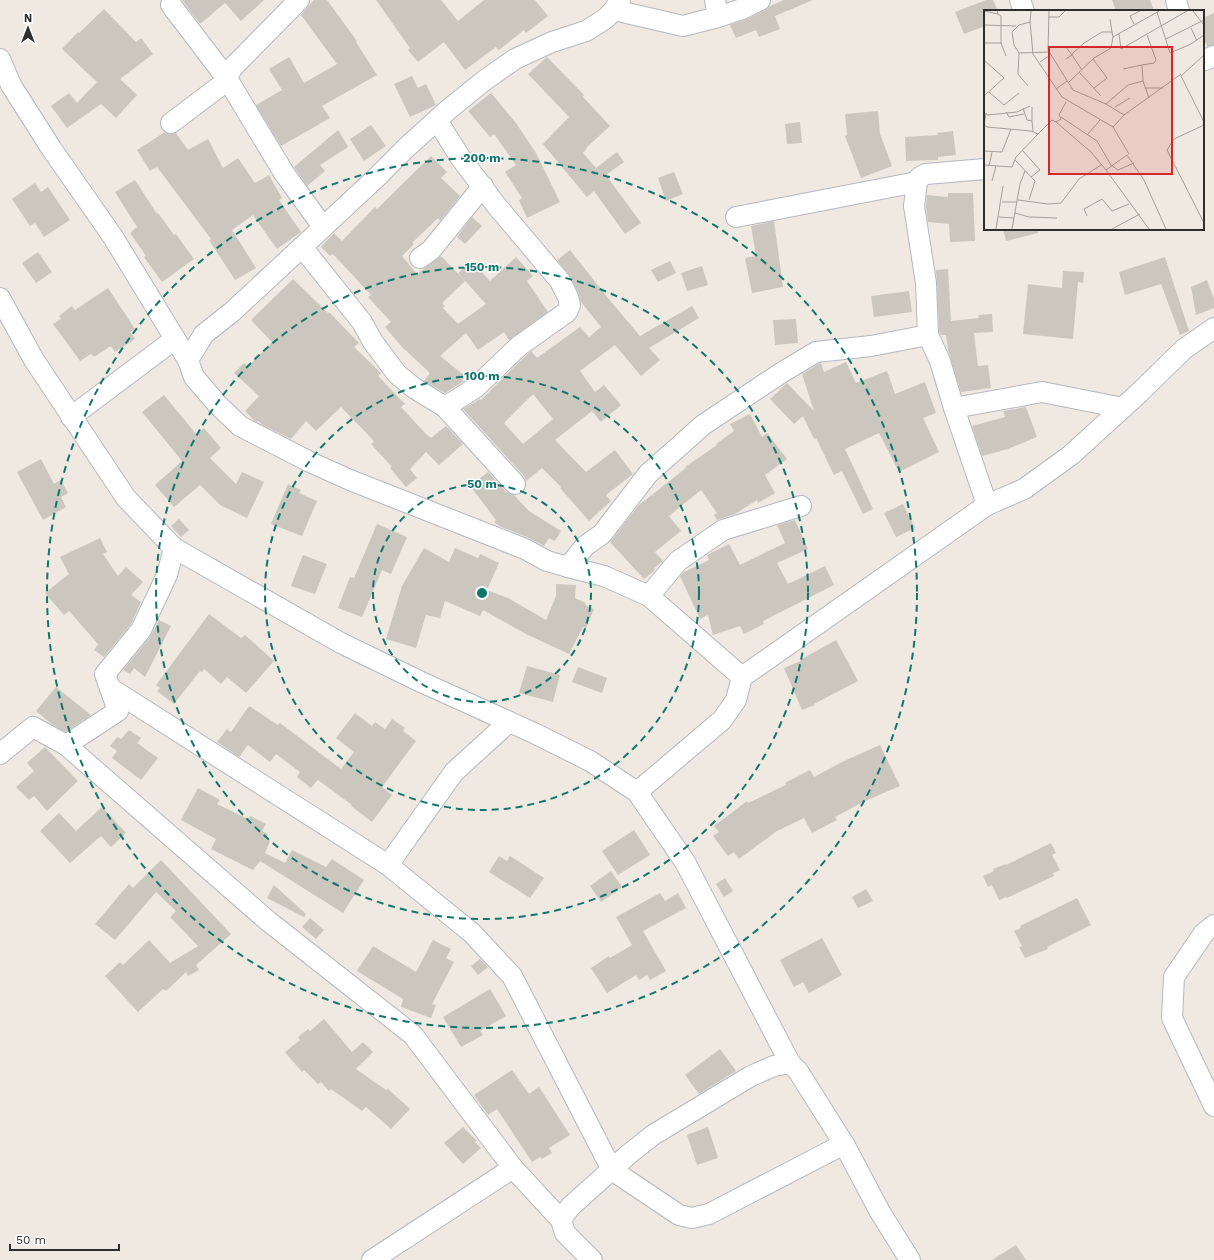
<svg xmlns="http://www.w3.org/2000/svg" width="1214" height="1260" viewBox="0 0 1214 1260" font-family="'Work Sans',sans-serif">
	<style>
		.building { fill: #cbc7bf; fill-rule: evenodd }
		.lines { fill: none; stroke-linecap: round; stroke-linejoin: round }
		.minor-casing { stroke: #b4b7c1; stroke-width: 22 }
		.minor { stroke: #fff; stroke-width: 20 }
		.ring { fill: none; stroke: #0f766e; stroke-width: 2; stroke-dasharray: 7 5 }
		.inset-road { fill: none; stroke: #a29e99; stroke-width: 1 }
		.view { fill: #d62828; fill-opacity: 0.15; stroke: #d62828; stroke-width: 2 }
		.inset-edge { fill: none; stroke: #2e2e2e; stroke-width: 2 }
		.centre { fill: #0f766e; stroke: #fff; stroke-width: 2 }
		.ring-label { font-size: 12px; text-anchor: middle; font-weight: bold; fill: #0f766e; stroke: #fff; stroke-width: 3; stroke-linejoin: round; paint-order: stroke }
	</style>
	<rect width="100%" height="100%" fill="#efe9e1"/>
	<!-- building -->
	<g class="building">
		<path d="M182,0H264L241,21L225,3L200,24Z"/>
		<path d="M314,0H327L357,41L356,42L377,75L322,106L330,118L281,146L256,105L282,90L269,69L289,57L304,83L337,64L301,15Z"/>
		<path d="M376,0H441L458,21L484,0H535L548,16L526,33L524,30L499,50L496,47L465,70L444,42L418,62L408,50L410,48Z"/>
		<path d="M784,0H813L775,16L780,29L759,37L756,30L736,38L730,25L747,19L765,10L770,6Z"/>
		<path d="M986,0H993L998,11H985V26L964,34L955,12Z"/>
		<path d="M1112,0H1150L1154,11H1116Z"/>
		<path d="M104,9L136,42L141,38L153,54L120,79L137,95L116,118L101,104L67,128L51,106L69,93L77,103L97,82L62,49L78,32L79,33Z"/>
		<path d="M1214,13V45L1207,47L1206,43L1203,44V18Z"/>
		<path d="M547,57L584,95L583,97L610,126L586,148H587L583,153L596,168L617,152L624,162L606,175L641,223L625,234L594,191L587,197L543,144L569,117L528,74Z"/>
		<path d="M412,76L418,88L426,84L436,105L410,117L394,84Z"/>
		<path d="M491,93L516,123L536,153L560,202L527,218L519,200L522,198L505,172L516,165L494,134L490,137L468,111Z"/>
		<path d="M878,111L880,134L892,166L861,178L845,136L847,135L845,114Z"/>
		<path d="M800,122L802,143L787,144L785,124Z"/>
		<path d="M371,125L386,146L364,161L350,139Z"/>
		<path d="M338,130L348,147L320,165L325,171L307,186L294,167Z"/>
		<path d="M953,131L956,155L938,157V160L906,161L905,137L938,135L937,133Z"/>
		<path d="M165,132L172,134L176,133L188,150L208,139L223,168L238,158L255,183L269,175L282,198L279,200L301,232L277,249L253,215L232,230L256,268L235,280L209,240L211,239L157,167L150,171L137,150Z"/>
		<path d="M431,156L447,172L441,178L460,196L440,221L438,218L412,243L414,244L402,256L417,274L441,256L465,281L442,303L445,306L443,308L458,324L486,304L458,273L472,261L490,281L516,257L533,276L527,281L548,312L509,340L504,332L478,350L466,333L440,356L465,376L462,380L464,381L445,393L424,381L430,373L402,347L385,327L391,322L368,297L371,295L333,254L330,256L321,247L334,233L342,241L375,207L377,209Z"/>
		<path d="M674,172L683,194L666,201L658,178Z"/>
		<path d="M135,180L157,214L158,213L174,235L176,234L194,259L162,282L144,257L146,256L130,233L137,227L115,192Z"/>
		<path d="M35,183L41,192L48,187L70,220L44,237L35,223L30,226L12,199Z"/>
		<path d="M948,193H973L975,241L950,242L949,224L928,222L926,206L927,195L948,197Z"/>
		<path d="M472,217L482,226L465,244L457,237Z"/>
		<path d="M774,221L783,287L752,293L745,258L756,256L751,226Z"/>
		<path d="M1003,229H1037L1038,233L1006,241Z"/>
		<path d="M570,250L608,298L640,336L692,306L699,318L649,348L660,360L641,376L615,345L580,371L595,392L604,385L621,405L601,422L592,411L555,440L586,472L615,450L633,474L606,495L611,501L589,521L560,488L561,487L542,468L526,481L524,476L463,409L480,399L481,400L513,368L531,351L537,358L580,327L589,337L601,327L581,302L578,292L570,276L557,260ZM533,394L553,419L523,444L504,423Z"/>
		<path d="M38,252L52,272L36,283L22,263Z"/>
		<path d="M1165,257L1189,331L1180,335L1161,284L1125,295L1119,272Z"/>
		<path d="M670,261L676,273L658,282L651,270Z"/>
		<path d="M702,266L708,285L687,291L681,273Z"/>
		<path d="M948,269L951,321L979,318L978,315L992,314L993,332L974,333L978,366L988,365L991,388L961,392L948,350L946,335H941L939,332L937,282L936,270Z"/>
		<path d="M1063,271L1084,272L1083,283L1078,282L1073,339L1023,334L1028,284L1062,288Z"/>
		<path d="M293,279L328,313L329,312L359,343L354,347L381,373L378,376L405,404L401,407L426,434L431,438L446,426L463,444L439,465L426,452L410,469L417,478L406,487L390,468L392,467L371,444L374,441L341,407L316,431L306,421L291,439L263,425L258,421L257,422L254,420L245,411L259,396L234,373L244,363L248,367L272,342L251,320Z"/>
		<path d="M1207,280L1214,299V308L1196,315L1191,287Z"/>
		<path d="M108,288L135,329L130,332L135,339L115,352L111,346L94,357L91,354L80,361L53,324L61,319L59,316L72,306L75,310Z"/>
		<path d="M909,291L912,312L874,317L871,296Z"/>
		<path d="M796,319L798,343L775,345L773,320Z"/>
		<path d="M846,362L856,383L887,371L895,394L925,382L936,413L923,418L939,452L899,472L879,433L845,449L873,509L863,514L842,471L834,475L816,438L814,439L803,416L794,424L770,399L787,383L814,411L802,374L820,363H821L824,372Z"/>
		<path d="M164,395L196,434L204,428L221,448L210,458L236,484L242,472L264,482L247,518L220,505L200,485L174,507L155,485L182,461L142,412Z"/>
		<path d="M1026,407L1037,437L1008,449L982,456L972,426L1005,417L1003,411Z"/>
		<path d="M750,414L762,437L767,433L787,459L765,475L775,493L758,503L757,500L735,514L717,520L714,515L717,513L701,490L669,516L681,531L655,552L663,561L654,568L655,570L644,579L610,542L639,505L686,468L685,467L717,445L716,444L734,431L730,424Z"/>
		<path d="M41,459L54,484L61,480L68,493L61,497L66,507L43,520L17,472Z"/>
		<path d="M488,472L506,492L514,495L529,511L561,531L555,541L549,538L544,546L529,538L499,526L494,522L496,520L470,486Z"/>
		<path d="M288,484L301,490L299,493L317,501L302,536L271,524Z"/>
		<path d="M903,504L915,528L896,537L884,513Z"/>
		<path d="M179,519L189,530L181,537L171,526Z"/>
		<path d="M795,520L808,549L777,563L788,584L825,566L834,585L763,621L764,624L744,634L740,626L713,635L708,615L700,619L680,576L684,572L709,560L707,555L729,544L740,565L785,543L777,525Z"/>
		<path d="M377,524L407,537L391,574L382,570L362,617L338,608L350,577L354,578Z"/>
		<path d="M100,538L107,552L103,554L118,576L126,567L143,582L131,595L141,602L131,624L104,657L94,650L98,644L69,611L64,615L45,593L69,574L60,557Z"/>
		<path d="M424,548L449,562L455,548L478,558L480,554L499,563L487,590L508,598L546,620L556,596V584L576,585L575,598L586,603L585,605L594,609L586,628L583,627L569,654L526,634L483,610L480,616L445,601L440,618L426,615L416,648L386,639L402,586Z"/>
		<path d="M303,555L327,564L315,594L291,586Z"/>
		<path d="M209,614L241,638L245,635L274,661L246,693L227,677L221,684L204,669L202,672L200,671L174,704L157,691L160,688L156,685Z"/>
		<path d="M159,620L171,626L145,677L134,668L130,674L123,670L150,637Z"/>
		<path d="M836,640L858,681L814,704L815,705L802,710L784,668L801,661L800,660Z"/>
		<path d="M527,666L560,675L553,702L519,693Z"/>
		<path d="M578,667L607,678L602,693L572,682Z"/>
		<path d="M56,687L91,715L65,732L53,725L36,711Z"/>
		<path d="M249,706L278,725L280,723L341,769L354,752L336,738L355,713L372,726L375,722L385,729L392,719L405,728L403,731L416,741L382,787L392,795L372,822L351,806L352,805L318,780L311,788L297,777L300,772L276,754L270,762L248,745L239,757L217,742L227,729L231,732Z"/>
		<path d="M129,730L141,738L137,743L158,758L141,780L112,758L117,751L110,746L117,737L121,739Z"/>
		<path d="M880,745L900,786L863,802L835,817L837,820L812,833L804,818L777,831L739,859L734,852L728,856L713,836L719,832L714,826L747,801L748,803L786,785L785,783L810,770L814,777L842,762Z"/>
		<path d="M45,747L78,781L47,811L34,796L29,800L16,787L34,771L27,763Z"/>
		<path d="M198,788L220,800L217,804L248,819L250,816L266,824L262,831L268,834L265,839L270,841L265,853L285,863L292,850L326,867L332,859L364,880L343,913L260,861L253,870L211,849L216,839L181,820Z"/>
		<path d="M102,807L126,833L111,847L101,836L70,863L40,831L59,813L76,831Z"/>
		<path d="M634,830L650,855L618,875L602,851Z"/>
		<path d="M1051,843L1056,853L1052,855L1060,870L1053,873L1054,876L1007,898L1006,897L999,900L992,885L988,887L983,876L994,871L993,869L1006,864V865Z"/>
		<path d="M499,856L507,861L510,856L544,878L530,898L489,872Z"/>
		<path d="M161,860L231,934L196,965L199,970L188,976L186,972L166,991L163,989L138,1012L105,976L120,962L123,965L149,940L170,963L198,946L170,917L176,911L156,892L115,940L95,924L129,884L133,888Z"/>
		<path d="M611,871L622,887L601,902L590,886Z"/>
		<path d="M725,878L733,891L724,897L716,884Z"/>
		<path d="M274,885L306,914L304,917L267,898Z"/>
		<path d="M866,889L873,901L858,908L852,897Z"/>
		<path d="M660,893L665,901L678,893L686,908L643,931L666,971L650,980L647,975L639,980L636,975L607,993L591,968L609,956L610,958L632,945L616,917Z"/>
		<path d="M1077,898L1091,925L1047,947L1048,949L1025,958L1019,947L1022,946L1014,931L1021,928L1020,926Z"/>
		<path d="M310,918L324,930L316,939L302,927Z"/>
		<path d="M822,938L842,975L809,993L803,982L794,987L780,960Z"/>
		<path d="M433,940L451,949L446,958L454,962L432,1004L436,1005L431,1018L401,1007L403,999L357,971L373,946L416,972Z"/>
		<path d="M480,959L488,967L478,975L471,966Z"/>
		<path d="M490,989L506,1016L480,1031L483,1035L461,1047L443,1017Z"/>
		<path d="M324,1019L352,1052L363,1042L373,1052L356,1069L386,1090L388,1089L410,1109L391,1129L366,1107L362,1111L331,1089L329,1091L321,1082L318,1084L304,1070L302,1072L285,1052L300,1040L298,1037L308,1029L310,1031Z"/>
		<path d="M720,1049L736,1071L699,1094L685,1075Z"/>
		<path d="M512,1070L529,1094L539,1087L570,1135L549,1148L552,1153L542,1159L540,1157L532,1162L497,1109L488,1115L474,1095Z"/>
		<path d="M463,1127L477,1141L475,1142L481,1148L463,1164L444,1143Z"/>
		<path d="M708,1127L718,1158L697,1165L687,1135Z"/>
		<path d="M1016,1245L1026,1260H992Z"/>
	</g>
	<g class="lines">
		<defs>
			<g id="minor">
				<path d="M299,0L233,67L228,75V80L284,173L323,227"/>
				<path d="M715,0L718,17L742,9L760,0"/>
				<path d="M1020,0L1024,11"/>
				<path d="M1176,0L1179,11"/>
				<path d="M171,5L228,80L171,123"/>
				<path d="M614,10L683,26L718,17"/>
				<path d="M0,59L11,85L51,148L113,237L188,360L194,377L218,405L240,426L310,462L350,480L525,549L547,561L568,567L585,546L602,534L648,474L703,425L781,373L816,352L871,346L928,335"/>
				<path d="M1203,60H1205L1214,56"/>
				<path d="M437,120L460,157L496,205L560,281L568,297L570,305L567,312L519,346L475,388L445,407"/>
				<path d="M985,169L926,174L920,177L917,182L914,206L926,283L928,335L940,361L954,408L987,505"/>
				<path d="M736,217L917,182"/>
				<path d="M302,247L362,322L373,342L397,374L414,388L445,407L515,484"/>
				<path d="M420,258L431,250L483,186"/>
				<path d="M0,298L34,360L126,498L174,548L341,643L419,681L534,733L590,761L637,792L685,862L790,1063"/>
				<path d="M188,360L204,334L232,312L302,247L377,177L406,148L449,109L485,80L515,59L552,42L586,31L605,19L614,10L620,0"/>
				<path d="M954,408L1042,392L1123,408"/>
				<path d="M71,417L175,339"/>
				<path d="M568,567L604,576L649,596L742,677L736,700L722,720L637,792"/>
				<path d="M649,596L678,561L723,530L801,506"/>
				<path d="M742,677L987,505L1024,489L1071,455L1139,393L1184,349L1214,328"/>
				<path d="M110,688L388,865L472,933L512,976L612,1170L679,1215L692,1218L709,1214L844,1144"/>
				<path d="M66,745L268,921L413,1035L513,1168L561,1220"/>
				<path d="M0,754L33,727L66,745L118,711L105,674L141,630L167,575L174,548"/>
				<path d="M388,865L454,772L509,722"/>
				<path d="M1214,925L1204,933L1174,977L1172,1018L1214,1106"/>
				<path d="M372,1260L513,1168"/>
				<path d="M592,1260L565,1233L561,1220L570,1207L629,1154L653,1135L751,1076L774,1066L790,1063L798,1071L844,1144L880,1212L910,1260"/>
			</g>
		</defs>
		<!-- minor casing -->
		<use href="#minor" class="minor-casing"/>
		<!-- minor -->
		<use href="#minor" class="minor"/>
	</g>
	<!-- distance rings -->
	<g class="ring">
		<circle cx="482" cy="593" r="109"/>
		<circle cx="482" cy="593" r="217"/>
		<circle cx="482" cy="593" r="326"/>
		<circle cx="482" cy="593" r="435"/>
	</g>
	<!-- overview -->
	<g transform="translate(984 10)">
		<rect width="220" height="220" fill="#efe9e1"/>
		<path class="inset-road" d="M0,1L14,4L13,1M47,1L46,12L35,15L28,22L30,35L35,43L65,42M65,1L64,40L89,80L122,94L144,75L159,71M209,1L220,15M173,2L186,43L207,34L220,25M14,4L17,6V33L22,46M65,7H75L81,1M126,9L128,22M46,12L49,44L78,87L129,117L145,144M150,14L146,6L156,1M0,15L32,16M207,18L213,31M135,24L137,39L203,1M163,25L172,50L170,53L158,55L159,71L165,88M182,29L220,10M0,33H17M82,37L88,45L82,49M35,43L34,64L44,76M220,45L197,66L220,112M109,49L123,68L110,78M0,50L20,68L0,86M56,52L66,45M139,59L158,55M98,60L88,45L89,43L100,33L118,22H128L129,27M95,62L117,86M84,73L110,48L127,38L129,27L175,1M161,78H179M72,79L83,71M5,82L20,95L35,83M122,94L140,105L129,117M131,97L146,88M39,98L43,110L48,111L49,121M22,102L25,107L40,104M0,103L4,105L33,102L46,96M2,103L0,115L3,117L47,121L54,124M140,105L197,64M77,107L113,131L127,155L134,160L150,153M48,111V97M72,112L107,142L122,160M220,115L190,129L183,140L220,213M104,124L116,110M0,141L18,142L27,119M39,141L56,160L47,167M31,150L51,171L45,190M0,155L28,157L32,147L54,124L68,110L72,112L77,109L75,105L82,92M5,156L8,142M8,171L12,156M34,190L64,194L77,193L95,169L117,155M18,192H33M31,203L45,207L73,208M103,206L100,199L118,189L128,201L145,194M15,207L30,208M12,219L19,176M28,219L36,174L41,161M128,219L156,204M165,219L122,160L143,145L160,170L182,219"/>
		<path class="view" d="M65,37H188V164H65Z"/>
		<rect width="220" height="220" class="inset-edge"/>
	</g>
	<circle cx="482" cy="593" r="6" class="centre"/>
	<g class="ring-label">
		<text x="482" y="162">200 m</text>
		<text x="482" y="271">150 m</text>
		<text x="482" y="380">100 m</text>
		<text x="482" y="488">50 m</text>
	</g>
	<!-- north arrow -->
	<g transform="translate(28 28)" stroke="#ffffff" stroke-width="3" paint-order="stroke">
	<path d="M0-3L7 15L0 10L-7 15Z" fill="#2e2e2e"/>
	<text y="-6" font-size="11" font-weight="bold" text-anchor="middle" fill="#2e2e2e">N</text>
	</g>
	<!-- scale -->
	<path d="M10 1244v6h109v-6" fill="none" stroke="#2e2e2e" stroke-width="2"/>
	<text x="16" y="1244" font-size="12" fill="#2e2e2e" stroke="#ffffff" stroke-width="3" paint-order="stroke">50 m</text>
</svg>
